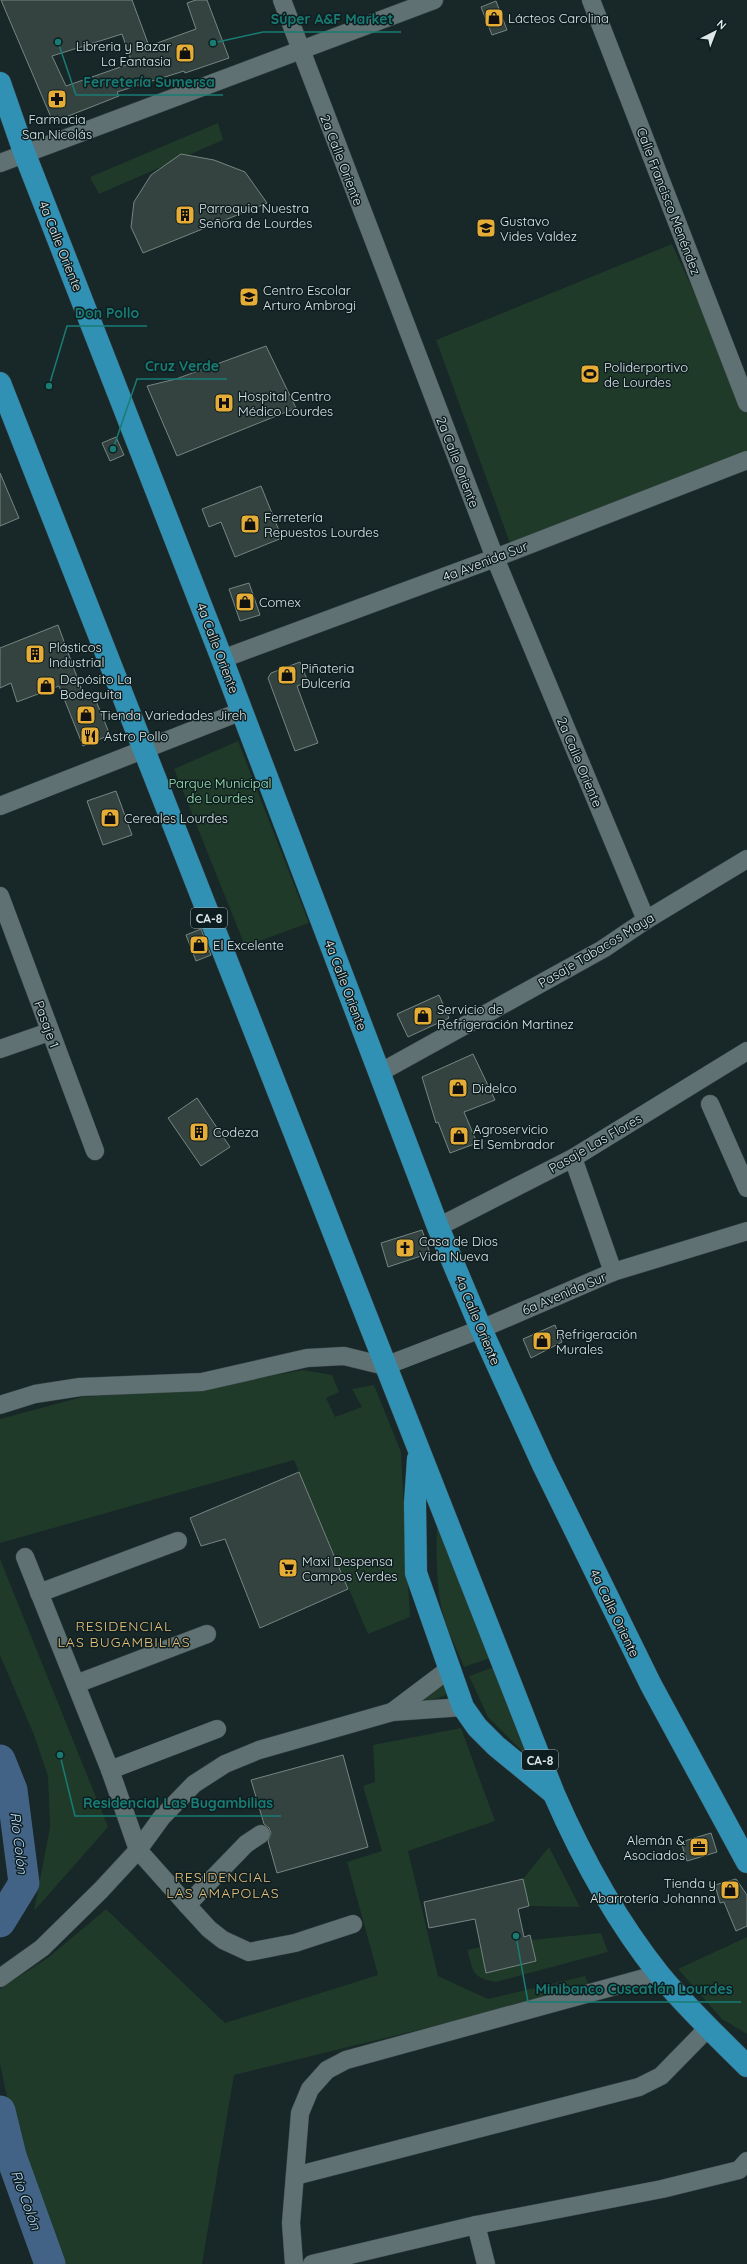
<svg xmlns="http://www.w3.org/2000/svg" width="747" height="2264" viewBox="0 0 747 2264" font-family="Quicksand,sans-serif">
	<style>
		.green { fill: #1f3a29 }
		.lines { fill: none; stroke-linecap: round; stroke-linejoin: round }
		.river { stroke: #426385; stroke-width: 31 }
		.building { fill: #34433f; stroke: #758682; fill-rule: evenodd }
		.minor-casing { stroke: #384445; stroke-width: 19 }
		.highway-casing { stroke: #384445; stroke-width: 23 }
		.minor { stroke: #5f7172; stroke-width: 18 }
		.highway { stroke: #3091b5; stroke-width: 22 }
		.labels { text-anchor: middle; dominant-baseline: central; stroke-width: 3; stroke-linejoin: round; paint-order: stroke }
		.shield { fill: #0e1d1f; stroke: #a0abac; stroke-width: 1 }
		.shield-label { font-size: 12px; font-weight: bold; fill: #dee8e9 }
		.poi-label { font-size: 13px; fill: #dee8e9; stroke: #0e1d1f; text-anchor: start }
		.street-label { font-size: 13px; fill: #dee8e9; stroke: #0e1d1f }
		.park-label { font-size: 13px; fill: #9ee5b5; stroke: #0e1d1f }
		.neighbourhood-label { font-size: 14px; letter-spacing: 1px; fill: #e7c079; stroke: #0e1d1f }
		.water-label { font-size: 14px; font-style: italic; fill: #bdddff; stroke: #0e1d1f }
		.leader { fill: none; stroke: #197c74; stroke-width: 1.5 }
		.callout-dot { fill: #197c74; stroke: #0e1d1f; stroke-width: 1.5 }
		.callout-label { font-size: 14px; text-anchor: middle; font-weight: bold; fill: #197c74; stroke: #0e1d1f; stroke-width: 3; stroke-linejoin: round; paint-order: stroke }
	</style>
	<rect width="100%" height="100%" fill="#182728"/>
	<!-- green -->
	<g class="green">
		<path d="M218,123L223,140L99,194L90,177Z"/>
		<path d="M672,244L747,409V454L514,554L436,340Z"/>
		<path d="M238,741L309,923L245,946L174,769Z"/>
		<path d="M303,1370L332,1375L339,1392L326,1398L335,1417L362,1407L352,1389L374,1385L401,1452L410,1617L368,1634L294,1460L0,1543V1419L82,1397L200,1389Z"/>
		<path d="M438,1507L496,1656L464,1667C457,1649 446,1629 442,1610C435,1581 436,1537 438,1507Z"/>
		<path d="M0,1559L108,1827L34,1911L50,1827L48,1776L34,1735L0,1655Z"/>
		<path d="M500,1665L547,1770L523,1752L488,1717L469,1676Z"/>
		<path d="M454,1679L459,1691L413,1706L412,1701Z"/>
		<path d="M461,1728L495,1821L408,1851L438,1976L488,1999L585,1976L590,1988L234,2075L202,2264H61L19,2154L0,2064V1989L49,1957L106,1909L225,2023L378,1975L347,1862L382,1851L363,1786L375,1782L373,1745Z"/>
		<path d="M549,1847L580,1907L529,1906L523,1879Z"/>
		<path d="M601,1933L608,1952L496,1982C471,1977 474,1973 467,1950L480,1947L486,1973L536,1961L531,1940Z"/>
		<path d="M747,1937V2034L722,2019L678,1969Z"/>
	</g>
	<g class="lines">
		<!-- river -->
		<g class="river">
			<path d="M0,1760L12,1790L24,1883L0,1922"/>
			<path d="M0,2111L11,2156L50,2264"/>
		</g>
	</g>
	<!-- building -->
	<g class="building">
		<path d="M1,0H132L149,46L196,29L187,3L196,0H207L229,58L185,73L184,71L117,92L119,96L53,122ZM122,34L132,63L66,86L52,56Z"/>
		<path d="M496,1L507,30L492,35L481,7Z"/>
		<path d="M181,154L214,160L245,172L267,203L143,253L131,227L134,202L151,175Z"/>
		<path d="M266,346L296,408L177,456L147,386L176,379Z"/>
		<path d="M116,437L124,455L110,461L102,443Z"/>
		<path d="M0,473L19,518L0,526Z"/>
		<path d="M261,486L282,538L235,557L221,522L209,527L202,509Z"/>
		<path d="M249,583L260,615L240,621L229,589Z"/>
		<path d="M58,625L85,699L94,696L110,735L83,746L59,686L17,702L11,683L0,688V648Z"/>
		<path d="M300,662L308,682L297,686L318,743L295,751L268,678L271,673Z"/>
		<path d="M116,791L132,835L103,845L87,801Z"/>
		<path d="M201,929L211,955L196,961L186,935Z"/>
		<path d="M439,995L449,1018L408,1037L397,1014Z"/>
		<path d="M473,1054L495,1100L464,1112L477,1143L450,1153L438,1122L436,1123L422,1077Z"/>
		<path d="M197,1098L230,1147L201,1166L168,1118Z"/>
		<path d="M422,1230L430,1253L388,1267L381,1243Z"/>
		<path d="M555,1325L562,1342L531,1358L523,1339Z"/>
		<path d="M299,1472L348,1589L260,1628L225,1539L201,1546L190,1518Z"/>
		<path d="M343,1755L368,1847L277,1873L268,1841L271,1833L269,1828L264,1824L251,1780Z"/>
		<path d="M711,1833L717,1852L687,1861L681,1842Z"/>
		<path d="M523,1879L529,1906L518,1909L524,1937L530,1935L536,1961L486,1973L475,1919L429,1928L424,1902Z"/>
		<path d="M736,1879L747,1895V1926L736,1931L724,1902L720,1903L715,1885Z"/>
	</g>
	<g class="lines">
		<defs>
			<g id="minor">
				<path d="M282,0L495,558L646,920"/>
				<path d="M591,0L747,403"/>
				<path d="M0,163L434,0"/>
				<path d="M222,659L495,558L747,460"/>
				<path d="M0,806L242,711"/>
				<path d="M0,896L95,1151"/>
				<path d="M0,1049L49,1032"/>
				<path d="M379,1073L603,949L646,920L747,859"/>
				<path d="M710,1104L747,1188"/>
				<path d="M573,1158L613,1272"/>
				<path d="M438,1227L573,1158L747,1051"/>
				<path d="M0,1405L35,1394L80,1387L202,1382L307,1358L344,1356L385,1366L481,1329L613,1272L747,1231"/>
				<path d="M25,1557L110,1770L138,1850L187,1905L209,1929L223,1940L249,1952L295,1943L353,1924"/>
				<path d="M39,1593L178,1541"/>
				<path d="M76,1684L207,1634"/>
				<path d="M392,1712L449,1669"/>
				<path d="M110,1770L217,1729"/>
				<path d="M187,1905L246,1844L261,1834"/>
				<path d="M0,1978L42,1948L101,1890L138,1850L162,1817L194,1784L225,1764L259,1750L392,1712L463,1707"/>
				<path d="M295,2176L639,2087L661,2076L708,2028"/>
				<path d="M476,2225L486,2264"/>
				<path d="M294,2264L291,2223L300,2113L310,2089L327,2070L346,2060L659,1974"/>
				<path d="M312,2264L476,2225L662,2189L739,2170L747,2161"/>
			</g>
			<g id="highway">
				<path d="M0,83L24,152L222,659L438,1227L481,1329L543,1465L651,1685L747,1862"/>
				<path d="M0,383L554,1794C582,1858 615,1919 659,1974C686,2007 717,2036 747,2066"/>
				<path d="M418,1459L415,1503L416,1573L463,1707L477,1727L496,1746L552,1792"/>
			</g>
		</defs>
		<!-- minor casing -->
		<use href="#minor" class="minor-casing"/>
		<!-- highway casing -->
		<use href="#highway" class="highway-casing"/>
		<!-- minor -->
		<use href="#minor" class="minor"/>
		<!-- highway -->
		<use href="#highway" class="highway"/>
	</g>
	<!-- icons -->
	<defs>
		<symbol id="shop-square" viewBox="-11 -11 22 22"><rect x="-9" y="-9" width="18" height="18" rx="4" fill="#e5ad35" stroke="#0e1d1f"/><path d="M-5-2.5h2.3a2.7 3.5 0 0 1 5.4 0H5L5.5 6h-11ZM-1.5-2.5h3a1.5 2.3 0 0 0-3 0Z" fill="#111"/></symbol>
		<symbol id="pharmacy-square" viewBox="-11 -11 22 22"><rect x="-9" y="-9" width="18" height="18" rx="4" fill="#e5ad35" stroke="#0e1d1f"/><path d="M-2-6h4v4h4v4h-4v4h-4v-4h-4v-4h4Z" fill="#111"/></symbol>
		<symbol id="building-square" viewBox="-11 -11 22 22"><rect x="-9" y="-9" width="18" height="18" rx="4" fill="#e5ad35" stroke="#0e1d1f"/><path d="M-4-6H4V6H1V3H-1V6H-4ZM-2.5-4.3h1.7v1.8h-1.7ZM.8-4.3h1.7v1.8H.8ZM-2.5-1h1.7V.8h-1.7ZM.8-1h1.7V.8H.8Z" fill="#111"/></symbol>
		<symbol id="school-square" viewBox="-11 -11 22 22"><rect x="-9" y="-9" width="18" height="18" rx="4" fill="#e5ad35" stroke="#0e1d1f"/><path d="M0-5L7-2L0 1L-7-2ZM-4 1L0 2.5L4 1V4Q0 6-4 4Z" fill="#111"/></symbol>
		<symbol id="stadium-square" viewBox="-11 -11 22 22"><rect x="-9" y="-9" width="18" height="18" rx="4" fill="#e5ad35" stroke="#0e1d1f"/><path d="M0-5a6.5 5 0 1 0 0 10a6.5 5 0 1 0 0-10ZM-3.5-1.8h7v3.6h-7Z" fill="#111"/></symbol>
		<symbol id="hospital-square" viewBox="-11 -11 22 22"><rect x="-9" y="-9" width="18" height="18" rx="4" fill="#e5ad35" stroke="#0e1d1f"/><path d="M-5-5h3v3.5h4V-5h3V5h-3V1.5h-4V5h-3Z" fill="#111"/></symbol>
		<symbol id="restaurant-square" viewBox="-11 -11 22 22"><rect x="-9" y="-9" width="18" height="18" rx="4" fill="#e5ad35" stroke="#0e1d1f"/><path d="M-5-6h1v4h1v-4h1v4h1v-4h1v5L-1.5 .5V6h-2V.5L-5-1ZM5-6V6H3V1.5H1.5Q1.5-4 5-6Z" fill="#111"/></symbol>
		<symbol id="church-square" viewBox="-11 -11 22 22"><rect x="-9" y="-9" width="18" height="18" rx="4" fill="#e5ad35" stroke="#0e1d1f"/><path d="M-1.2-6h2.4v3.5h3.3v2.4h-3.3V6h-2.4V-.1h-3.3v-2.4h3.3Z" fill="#111"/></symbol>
		<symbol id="supermarket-square" viewBox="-11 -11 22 22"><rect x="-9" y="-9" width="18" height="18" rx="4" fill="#e5ad35" stroke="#0e1d1f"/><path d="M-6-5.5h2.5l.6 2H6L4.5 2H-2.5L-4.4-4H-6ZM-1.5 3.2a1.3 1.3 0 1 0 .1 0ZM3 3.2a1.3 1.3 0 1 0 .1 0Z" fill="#111"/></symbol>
		<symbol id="office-square" viewBox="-11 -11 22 22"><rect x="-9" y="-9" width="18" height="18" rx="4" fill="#e5ad35" stroke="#0e1d1f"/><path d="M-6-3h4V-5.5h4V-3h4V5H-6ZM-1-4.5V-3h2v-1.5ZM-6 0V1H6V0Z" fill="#111"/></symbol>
	</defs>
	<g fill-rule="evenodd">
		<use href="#shop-square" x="483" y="7" width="22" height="22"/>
		<use href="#shop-square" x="174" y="42" width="22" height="22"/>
		<use href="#pharmacy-square" x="46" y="88" width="22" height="22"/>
		<use href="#building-square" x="174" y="204" width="22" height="22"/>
		<use href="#school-square" x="475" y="217" width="22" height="22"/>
		<use href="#school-square" x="238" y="286" width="22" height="22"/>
		<use href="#stadium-square" x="579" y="363" width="22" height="22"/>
		<use href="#hospital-square" x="213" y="392" width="22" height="22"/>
		<use href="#shop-square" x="239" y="513" width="22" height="22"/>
		<use href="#shop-square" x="234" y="591" width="22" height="22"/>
		<use href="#building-square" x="24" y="643" width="22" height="22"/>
		<use href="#shop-square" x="276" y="664" width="22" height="22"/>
		<use href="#shop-square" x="35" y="675" width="22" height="22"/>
		<use href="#shop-square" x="75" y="704" width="22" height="22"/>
		<use href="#restaurant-square" x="79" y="725" width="22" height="22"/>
		<use href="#shop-square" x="99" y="807" width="22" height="22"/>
		<use href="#shop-square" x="188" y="934" width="22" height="22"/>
		<use href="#shop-square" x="412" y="1005" width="22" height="22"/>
		<use href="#shop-square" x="447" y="1077" width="22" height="22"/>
		<use href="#building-square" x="188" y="1121" width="22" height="22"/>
		<use href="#shop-square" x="448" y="1125" width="22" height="22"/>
		<use href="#church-square" x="394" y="1237" width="22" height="22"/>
		<use href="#shop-square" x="531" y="1330" width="22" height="22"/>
		<use href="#supermarket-square" x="277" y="1557" width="22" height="22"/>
		<use href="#office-square" x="688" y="1836" width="22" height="22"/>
		<use href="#shop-square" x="719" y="1879" width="22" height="22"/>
	</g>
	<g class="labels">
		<!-- shield labels -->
		<g class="shield">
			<rect x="191" y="908" width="36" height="20" rx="3"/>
			<rect x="522" y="1750" width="36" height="20" rx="3"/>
		</g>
		<g class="shield-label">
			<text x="209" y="918">CA-8</text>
			<text x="540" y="1760">CA-8</text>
		</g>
		<!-- poi labels -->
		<g class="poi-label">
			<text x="508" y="18">Lácteos Carolina</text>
			<text x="171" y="46" text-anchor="end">Libreria y Bazar<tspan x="171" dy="15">La Fantasia</tspan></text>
			<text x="57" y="119" text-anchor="middle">Farmacia<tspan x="57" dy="15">San Nicolás</tspan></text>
			<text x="199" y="208">Parroquia Nuestra<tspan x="199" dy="15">Señora de Lourdes</tspan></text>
			<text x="500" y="221">Gustavo<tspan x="500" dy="15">Vides Valdez</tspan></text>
			<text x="263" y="290">Centro Escolar<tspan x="263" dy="15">Arturo Ambrogi</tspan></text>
			<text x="604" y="367">Poliderportivo<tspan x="604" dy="15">de Lourdes</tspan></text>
			<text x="238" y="396">Hospital Centro<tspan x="238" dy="15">Médico Lourdes</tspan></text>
			<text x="264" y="517">Ferretería<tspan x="264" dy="15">Repuestos Lourdes</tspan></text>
			<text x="259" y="602">Comex</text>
			<text x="49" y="647">Plásticos<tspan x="49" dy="15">Industrial</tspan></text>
			<text x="301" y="668">Piñateria<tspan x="301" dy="15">Dulcería</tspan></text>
			<text x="60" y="679">Depósito La<tspan x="60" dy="15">Bodeguita</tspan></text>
			<text x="100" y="715">Tienda Variedades Jireh</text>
			<text x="104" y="736">Astro Pollo</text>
			<text x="124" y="818">Cereales Lourdes</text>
			<text x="213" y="945">El Excelente</text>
			<text x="437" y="1009">Servicio de<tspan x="437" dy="15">Refrigeración Martinez</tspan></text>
			<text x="472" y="1088">Didelco</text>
			<text x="473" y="1129">Agroservicio<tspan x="473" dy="15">El Sembrador</tspan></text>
			<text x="213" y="1132">Codeza</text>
			<text x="419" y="1241">Casa de Dios<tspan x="419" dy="15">Vida Nueva</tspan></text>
			<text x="556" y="1334">Refrigeración<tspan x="556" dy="15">Murales</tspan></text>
			<text x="302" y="1561">Maxi Despensa<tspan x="302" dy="15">Campos Verdes</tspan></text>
			<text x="685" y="1840" text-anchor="end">Alemán &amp;<tspan x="685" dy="15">Asociados</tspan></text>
			<text x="716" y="1883" text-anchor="end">Tienda y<tspan x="716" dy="15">Abarrotería Johanna</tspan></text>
		</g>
		<!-- street labels -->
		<g class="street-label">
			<text transform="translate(342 160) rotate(69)">2a Calle Oriente</text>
			<text transform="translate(669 201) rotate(69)">Calle Francisco Menéndez</text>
			<text transform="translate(61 246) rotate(68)">4a Calle Oriente</text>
			<text transform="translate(458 462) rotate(69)">2a Calle Oriente</text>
			<text transform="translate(485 561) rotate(-21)">4a Avenida Sur</text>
			<text transform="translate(218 648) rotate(69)">4a Calle Oriente</text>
			<text transform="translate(580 762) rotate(67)">2a Calle Oriente</text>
			<text transform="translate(596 950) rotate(-31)">Pasaje Tabacos Maya</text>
			<text transform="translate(346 985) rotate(69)">4a Calle Oriente</text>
			<text transform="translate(47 1024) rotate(70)">Pasaje 1</text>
			<text transform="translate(595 1143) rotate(-30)">Pasaje Las Flores</text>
			<text transform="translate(564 1293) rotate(-23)">6a Avenida Sur</text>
			<text transform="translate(478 1320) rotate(67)">4a Calle Oriente</text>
			<text transform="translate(615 1613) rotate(64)">4a Calle Oriente</text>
		</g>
		<!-- park labels -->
		<g class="park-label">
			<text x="220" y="783">Parque Municipal<tspan x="220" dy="15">de Lourdes</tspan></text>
		</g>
		<!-- neighbourhood labels -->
		<g class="neighbourhood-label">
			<text x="124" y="1626">RESIDENCIAL<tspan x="124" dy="16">LAS BUGAMBILIAS</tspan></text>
			<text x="223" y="1877">RESIDENCIAL<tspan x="223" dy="16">LAS AMAPOLAS</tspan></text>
		</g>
		<!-- water labels -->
		<g class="water-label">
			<text transform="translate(19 1843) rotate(83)">Río Colón</text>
			<text transform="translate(26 2200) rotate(70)">Río Colón</text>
		</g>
	</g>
	<!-- callouts -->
	<path class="leader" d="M213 43L263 32H401M58 42L76 95H223M49 386L67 326H147M113 449L137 379H227M60 1755L75 1816H281M516 1936L528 2002H741"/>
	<g class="callout-dot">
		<circle cx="213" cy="43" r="4"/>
		<circle cx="58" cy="42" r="4"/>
		<circle cx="49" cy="386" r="4"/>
		<circle cx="113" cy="449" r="4"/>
		<circle cx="60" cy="1755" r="4"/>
		<circle cx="516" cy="1936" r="4"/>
	</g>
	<g class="callout-label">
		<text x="332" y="24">Súper A&amp;F Market</text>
		<text x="149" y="87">Ferretería Sumersa</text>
		<text x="107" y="318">Don Pollo</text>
		<text x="182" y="371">Cruz Verde</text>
		<text x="178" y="1808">Residencial Las Bugambilias</text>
		<text x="634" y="1994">Minibanco Cuscatlán Lourdes</text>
	</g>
	<!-- north arrow -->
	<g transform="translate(715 32) rotate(42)" stroke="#0e1d1f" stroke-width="3" paint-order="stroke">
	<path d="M0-3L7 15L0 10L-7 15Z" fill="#dee8e9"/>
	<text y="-6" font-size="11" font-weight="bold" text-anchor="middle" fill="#dee8e9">N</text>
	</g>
</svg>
